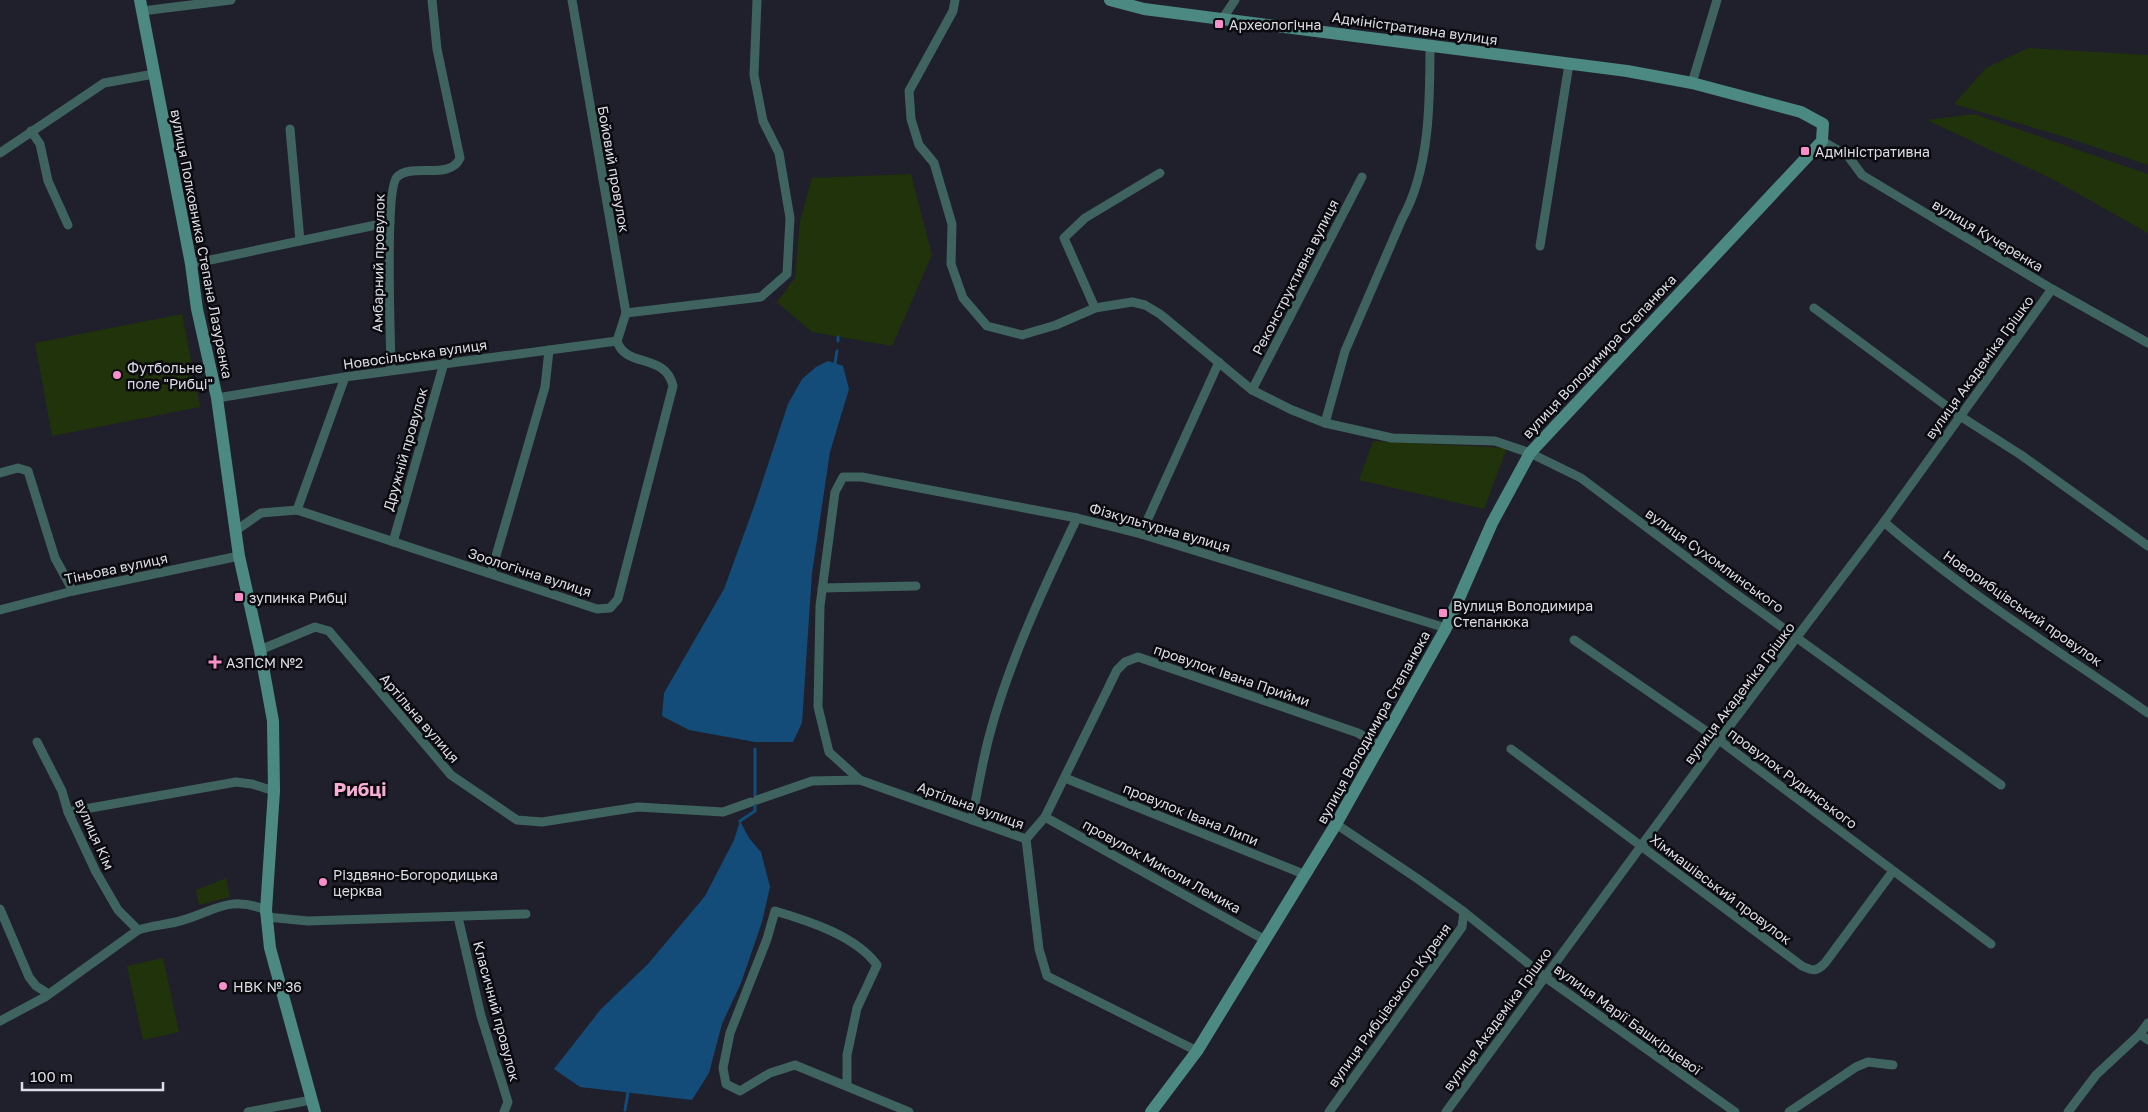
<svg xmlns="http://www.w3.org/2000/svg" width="2148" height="1112" viewBox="0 0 2148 1112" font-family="'Golos Text',sans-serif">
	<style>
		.green { fill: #21330a }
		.water { fill: #134c78 }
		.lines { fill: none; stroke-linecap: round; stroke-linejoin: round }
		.stream { stroke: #134c78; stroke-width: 3 }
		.street { stroke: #3f635f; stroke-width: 9 }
		.secondary { stroke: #4c8982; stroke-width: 12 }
		.poi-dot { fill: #f98fca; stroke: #0a0a0f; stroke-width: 2 }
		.labels { text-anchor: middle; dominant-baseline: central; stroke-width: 5; stroke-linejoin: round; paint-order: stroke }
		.poi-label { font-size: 14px; fill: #dddde6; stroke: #0a0a0f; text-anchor: start }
		.street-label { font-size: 14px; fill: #dddde6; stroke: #0a0a0f }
		.district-label { font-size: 19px; font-weight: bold; fill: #f8add5; stroke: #0a0a0f }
	</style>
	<rect width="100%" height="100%" fill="#201f2c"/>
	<!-- green -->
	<g class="green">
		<path d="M2028,48L2148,55V165L2065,137L1954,104L1986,68Z"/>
		<path d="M1974,114L2148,174V233L2052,179L1927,120Z"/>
		<path d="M911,174L932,255L892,346L812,332L777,302L795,278L800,221L812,178Z"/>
		<path d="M182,314L200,407L52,436L35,343Z"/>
		<path d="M1373,441L1507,448L1484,509L1359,480Z"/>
		<path d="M226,878L230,897L199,905L196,890Z"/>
		<path d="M163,958L179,1032L143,1040L127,966Z"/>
	</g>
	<!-- water -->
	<g class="water">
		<path d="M828,361L843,366L849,389L830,452L812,573L802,723L793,742H755L689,730L662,716L664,693L724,589L756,501L788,404L802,379L816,367Z"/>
		<path d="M740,821L749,838L761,852L770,887L762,922L741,983L722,1024L709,1073L692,1100L580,1087L554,1069L601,1009L648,964L705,896L734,840Z"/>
	</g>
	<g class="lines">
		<!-- stream -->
		<g class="stream">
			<path d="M838,341V337"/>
			<path d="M835,363L837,351"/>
			<path d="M740,821L755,811V749"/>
			<path d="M625,1110L628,1092"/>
		</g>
		<!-- street -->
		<g class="street">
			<path d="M572,0L626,313L617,341"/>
			<path d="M955,0L953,11L909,91L911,119L919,145L934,163L952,224L951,264L963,298L987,326L1022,335L1056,325L1095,308L1132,302L1145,305L1160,314L1252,390L1292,410L1325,423L1392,438L1495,441L1530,453L1581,478L1725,586L2001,785"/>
			<path d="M142,11L231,0"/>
			<path d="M1223,18L1235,0"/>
			<path d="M1692,83L1717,0"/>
			<path d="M290,129L300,241"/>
			<path d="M31,131L40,144L48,181L68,225"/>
			<path d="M1822,141L1848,156L1862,175L2052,289L2148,343"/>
			<path d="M0,153L104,83L154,74"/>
			<path d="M1540,246L1569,64"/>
			<path d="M191,264L390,222"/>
			<path d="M1095,308L1064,238L1085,218L1160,173"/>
			<path d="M1814,308L1960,416L2021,455L2148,546"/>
			<path d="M626,313L761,297L787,274L790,218L779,153L763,121L754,75L757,0"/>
			<path d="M391,370C391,343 384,191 397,177C412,162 450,181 460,158L437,49L432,0"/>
			<path d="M1252,390L1362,177"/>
			<path d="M217,398L345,377L617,341"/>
			<path d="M1325,423L1345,351L1402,219C1430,169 1430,101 1430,45"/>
			<path d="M0,473L18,468L28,471L55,558L73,591"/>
			<path d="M297,510L345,377"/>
			<path d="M1884,522C1966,593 2059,651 2148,713"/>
			<path d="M235,531L261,513L297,510L597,609L610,608L618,599L673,386C665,352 626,369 617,341"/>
			<path d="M1141,534L1219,362"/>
			<path d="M393,542L444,363"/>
			<path d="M491,573L545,387L549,350"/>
			<path d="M822,588L916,586"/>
			<path d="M0,610L73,591L239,556"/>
			<path d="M1574,640L1719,740L1991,944"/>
			<path d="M260,650L315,627L329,631L451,775L517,820L542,822L638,807L723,812L751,802"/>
			<path d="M37,742L62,791L68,812L96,872L118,910L138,930"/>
			<path d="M1511,749L1802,966C1813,971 1816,972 1825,963L1893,871"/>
			<path d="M1065,778L1306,875"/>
			<path d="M860,780L829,752L818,707L820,606L835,492L843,477H862L1077,518L1141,534L1446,628"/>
			<path d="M757,800L812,781L860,780L1026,839L1039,949L1047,976L1197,1051"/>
			<path d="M68,812L236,782L252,784L274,791"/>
			<path d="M1045,817L1265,940"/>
			<path d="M972,820C977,792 982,764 989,737C1008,664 1044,587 1077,518"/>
			<path d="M1336,824L1418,879L1464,912L1545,977L1735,1112"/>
			<path d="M1026,839L1045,817L1117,670L1125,662L1138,657L1358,733L1379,745"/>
			<path d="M0,909L29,977L36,986L49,994"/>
			<path d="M267,917L308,921L526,914"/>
			<path d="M458,917L481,1016L508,1102L504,1112"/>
			<path d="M0,1021L45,997L138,930C151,926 163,925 176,922C213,913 227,894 266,910"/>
			<path d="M2140,1034L2148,1040"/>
			<path d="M847,1086V1055L857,1008L877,965C856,936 809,921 775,911L767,939L730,1033L723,1068L726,1084L740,1091L770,1073L795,1065L909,1112"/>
			<path d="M248,1112L311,1100"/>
			<path d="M1329,1112L1462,927L1464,912"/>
			<path d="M1446,1112L1719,740L1884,522L2052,289"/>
			<path d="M1789,1112L1856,1067L1868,1062L1893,1065"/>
			<path d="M2068,1112L2096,1075L2140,1034L2148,1023"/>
		</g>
		<!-- secondary -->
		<g class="secondary">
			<path d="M140,0L191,264L197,309L217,398L239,556L260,650L273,721L274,791L266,910L270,948L315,1112"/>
			<path d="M1110,0L1144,9L1627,71L1692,83L1801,112L1823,124L1822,141L1530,453L1492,523L1446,628L1336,824L1197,1051L1151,1112"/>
		</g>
	</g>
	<!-- markers -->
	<g class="poi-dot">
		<rect x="1214" y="19" width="10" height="10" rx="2.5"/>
		<rect x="1800" y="146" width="10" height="10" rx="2.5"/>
		<circle cx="117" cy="375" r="5"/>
		<rect x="234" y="592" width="10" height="10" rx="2.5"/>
		<rect x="1438" y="608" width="10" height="10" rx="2.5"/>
		<path d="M212.5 654.5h5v5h5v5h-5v5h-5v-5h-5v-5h5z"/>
		<circle cx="323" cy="882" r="5"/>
		<circle cx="223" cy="986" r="5"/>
	</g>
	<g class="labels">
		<!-- poi labels -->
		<g class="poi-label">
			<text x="1229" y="24">Археологічна</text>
			<text x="1815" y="151">Адміністративна</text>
			<text x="127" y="367">Футбольне<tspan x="127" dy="16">поле "Рибці"</tspan></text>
			<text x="249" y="597">зупинка Рибці</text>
			<text x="1453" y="605">Вулиця Володимира<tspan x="1453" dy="16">Степанюка</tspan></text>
			<text x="226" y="662">АЗПСМ №2</text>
			<text x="333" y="874">Різдвяно-Богородицька<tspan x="333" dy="16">церква</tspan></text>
			<text x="233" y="986">НВК № 36</text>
		</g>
		<!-- street labels -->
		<g class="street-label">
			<text transform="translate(1415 28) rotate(8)">Адміністративна вулиця</text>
			<text transform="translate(614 169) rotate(80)">Бойовий провулок</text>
			<text transform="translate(1988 235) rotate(31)">вулиця Кучеренка</text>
			<text transform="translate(202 244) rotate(79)">вулиця Полковника Степана Лазуренка</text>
			<text transform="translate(378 263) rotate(-89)">Амбарний провулок</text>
			<text transform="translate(1295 277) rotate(-63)">Реконструктивна вулиця</text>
			<text transform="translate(415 354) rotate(-8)">Новосільська вулиця</text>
			<text transform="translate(1599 356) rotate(-47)">вулиця Володимира Степанюка</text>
			<text transform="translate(1979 367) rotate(-54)">вулиця Академіка Грішко</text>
			<text transform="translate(405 449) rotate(-74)">Дружній провулок</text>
			<text transform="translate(1160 527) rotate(16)">Фізкультурна вулиця</text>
			<text transform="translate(1715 560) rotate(36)">вулиця Сухомлинського</text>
			<text transform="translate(116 568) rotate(-12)">Тіньова вулиця</text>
			<text transform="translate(530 572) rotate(18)">Зоологічна вулиця</text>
			<text transform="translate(2023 608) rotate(35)">Новорибцівський провулок</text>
			<text transform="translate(1232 675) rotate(19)">провулок Івана Прийми</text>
			<text transform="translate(1739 693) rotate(-53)">вулиця Академіка Грішко</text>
			<text transform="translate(420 718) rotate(49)">Артільна вулиця</text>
			<text transform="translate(1373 727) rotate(-61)">вулиця Володимира Степанюка</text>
			<text transform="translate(1793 778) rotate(37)">провулок Рудинського</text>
			<text transform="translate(971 805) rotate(20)">Артільна вулиця</text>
			<text transform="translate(1191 814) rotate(22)">провулок Івана Липи</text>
			<text transform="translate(95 834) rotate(66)">вулиця Кім</text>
			<text transform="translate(1162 866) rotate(29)">провулок Миколи Лемика</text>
			<text transform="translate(1721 889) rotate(37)">Хіммашівський провулок</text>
			<text transform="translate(1389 1005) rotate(-54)">вулиця Рибцівського Куреня</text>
			<text transform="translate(497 1011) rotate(75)">Класичний провулок</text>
			<text transform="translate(1497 1019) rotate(-54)">вулиця Академіка Грішко</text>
			<text transform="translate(1628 1019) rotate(36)">вулиця Марії Башкірцевої</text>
		</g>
		<!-- district labels -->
		<g class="district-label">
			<text x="360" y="788">Рибці</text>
		</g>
	</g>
	<!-- scale -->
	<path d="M22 1082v8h141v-8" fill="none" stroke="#dddde6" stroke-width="2.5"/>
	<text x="30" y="1082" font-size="15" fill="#dddde6" stroke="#0a0a0f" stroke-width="4" paint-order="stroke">100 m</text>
</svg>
